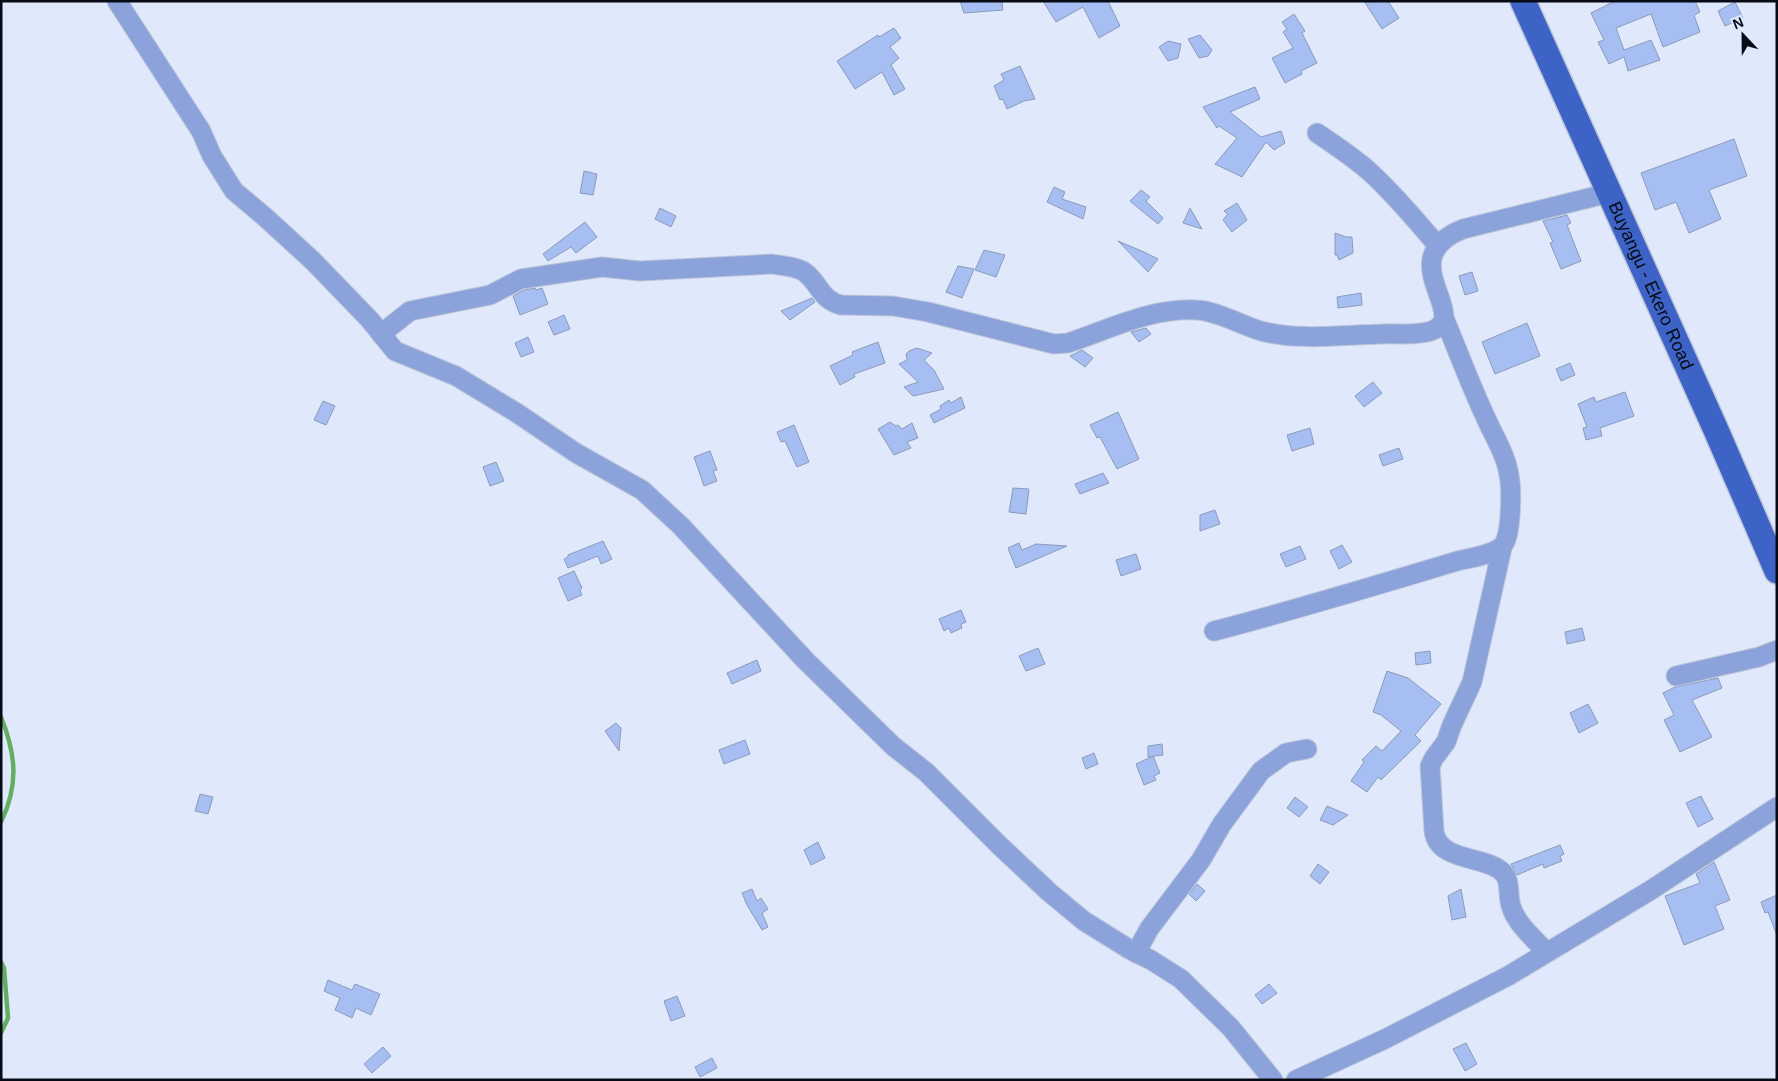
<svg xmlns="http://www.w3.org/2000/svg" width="1778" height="1081" viewBox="0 0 1778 1081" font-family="Helvetica,sans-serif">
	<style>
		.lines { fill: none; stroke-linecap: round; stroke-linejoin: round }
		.stream { stroke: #65ad61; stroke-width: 4.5 }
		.building { fill: #a6bef1; stroke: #8c9ab8 }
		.minor-casing { stroke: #bdc5d7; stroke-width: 21 }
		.major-casing { stroke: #bdc5d7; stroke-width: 28 }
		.minor { stroke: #8ba3da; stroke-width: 19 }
		.major { stroke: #3e63c6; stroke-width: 25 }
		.labels { text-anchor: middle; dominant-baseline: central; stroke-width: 4; stroke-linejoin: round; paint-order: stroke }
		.street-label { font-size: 18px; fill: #070b15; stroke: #e0e9fc }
	</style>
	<rect width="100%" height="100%" fill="#e0e9fc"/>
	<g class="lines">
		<!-- stream -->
		<g class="stream">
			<path d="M1,717C16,754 19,785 1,822"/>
			<path d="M1,962L4,968L8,1018L1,1033"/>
		</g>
	</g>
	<!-- building -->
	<g class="building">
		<path d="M960,1H1002L1003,10L964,13Z"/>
		<path d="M1043,1H1108L1120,26L1099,38L1083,7L1056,22Z"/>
		<path d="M1364,1H1388L1399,18L1382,29Z"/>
		<path d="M1615,1H1695L1700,12L1694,15L1700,32L1663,47L1651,14L1616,28L1624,50L1651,40L1660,60L1628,71L1624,57L1609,64L1598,42L1604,40L1591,13Z"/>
		<path d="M1735,2L1743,18L1725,26L1718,11Z"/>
		<path d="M1294,14L1305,31L1302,33L1317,63L1301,71L1302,74L1285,83L1272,58L1293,48L1283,32L1287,29L1282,22Z"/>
		<path d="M894,28L901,38L890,47L899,58L891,65L905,89L894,95L882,72L855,89L837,61L878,35L879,37Z"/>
		<path d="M1200,35L1212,50L1208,56L1199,58L1188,39Z"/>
		<path d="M1168,41L1181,44L1178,58L1168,61L1159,47Z"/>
		<path d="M1020,66L1035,99L1024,101L1007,109L1003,99L1000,100L994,86L1004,80L1001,74Z"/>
		<path d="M1255,87L1260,99L1230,112L1261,137L1281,131L1285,143L1274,150L1266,142L1242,177L1215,164L1237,138L1219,126L1217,128L1203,107Z"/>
		<path d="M1734,139L1747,176L1709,190L1721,219L1689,233L1676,202L1655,210L1641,173Z"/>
		<path d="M584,171L597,174L593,195L580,193Z"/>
		<path d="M1054,187L1065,192L1062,199L1086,207L1083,219L1047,202Z"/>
		<path d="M1141,190L1150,197L1146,201L1163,218L1158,224L1130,201Z"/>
		<path d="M1237,203L1247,220L1232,232L1223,220L1228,214L1224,211Z"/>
		<path d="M660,208L676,216L671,227L655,219Z"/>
		<path d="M1190,208L1202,229L1183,223Z"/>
		<path d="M1567,215L1571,223L1567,225L1581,261L1561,269L1550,243L1553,242L1543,221Z"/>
		<path d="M585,222L597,237L576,253L571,247L548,261L543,254Z"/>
		<path d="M1335,233L1346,237H1352L1353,253L1339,260L1337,255H1335Z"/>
		<path d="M1118,241L1144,252L1158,259L1148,272Z"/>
		<path d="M984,250L1005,255L996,277L975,270Z"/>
		<path d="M958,266L974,269L962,298L946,292Z"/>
		<path d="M1472,272L1478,291L1465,295L1459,276Z"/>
		<path d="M535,288L536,290L542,288L548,304L520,315L513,296L524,290Z"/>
		<path d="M1361,293L1362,305L1338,308L1337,297Z"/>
		<path d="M812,298L815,302L790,320L781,311Z"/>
		<path d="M564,315L570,329L554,335L548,322Z"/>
		<path d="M1527,323L1540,356L1495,374L1482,342Z"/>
		<path d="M1146,328L1151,334L1139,342L1131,332Z"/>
		<path d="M528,337L534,352L521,357L515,343Z"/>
		<path d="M878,342L885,363L854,374L855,377L840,385L830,366L853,355L852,352Z"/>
		<path d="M917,348L932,353L924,360L934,370L944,389L913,396L904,387L918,382L899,364L907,360L906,354L909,351Z"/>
		<path d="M1082,350L1093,358L1085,367L1070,356Z"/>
		<path d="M1570,363L1575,375L1561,381L1556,369Z"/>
		<path d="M1373,382L1382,393L1364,407L1355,396Z"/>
		<path d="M1625,392L1634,416L1600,428L1602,436L1586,440L1583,428L1587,427L1578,404L1594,397L1596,402Z"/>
		<path d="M961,397L965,408L934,423L930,415L941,409L940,406L949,400L951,403Z"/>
		<path d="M323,401L335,406L326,425L314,420Z"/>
		<path d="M1118,412L1139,459L1117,469L1100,437L1097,438L1090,425Z"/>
		<path d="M890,422L896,426L898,425L902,429L912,423L918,438L907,442L911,448L894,455L878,429Z"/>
		<path d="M794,425L809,462L797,467L785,441L781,442L777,432Z"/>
		<path d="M1310,428L1314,444L1292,451L1287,435Z"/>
		<path d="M1399,448L1403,459L1383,466L1379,455Z"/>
		<path d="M710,451L717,470L713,471L717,481L704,486L694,457Z"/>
		<path d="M496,462L504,481L490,486L483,467Z"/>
		<path d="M1103,473L1109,483L1080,494L1075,484Z"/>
		<path d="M1013,488L1029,489L1026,514L1009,512Z"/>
		<path d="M1215,510L1220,524L1200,531V515Z"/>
		<path d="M603,541L612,559L601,564L598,556L568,568L564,559L568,557V555Z"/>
		<path d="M1019,543L1022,550L1036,544L1067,546L1016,568L1008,548Z"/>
		<path d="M1342,545L1352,562L1339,569L1330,551Z"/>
		<path d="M1300,546L1306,559L1286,567L1280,554Z"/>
		<path d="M1136,554L1141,569L1121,576L1116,560Z"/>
		<path d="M574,571L582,588L580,590L582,595L568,601L558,578Z"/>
		<path d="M961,610L966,622L961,624L962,628L951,633L949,628L944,631L939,619Z"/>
		<path d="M1582,628L1585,640L1567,644L1565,632Z"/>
		<path d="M1038,648L1045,664L1026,671L1019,656Z"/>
		<path d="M1430,651L1431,663L1416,665L1415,653Z"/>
		<path d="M757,660L761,671L732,684L727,673Z"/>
		<path d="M1387,671L1408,678L1441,704L1415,735L1421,741L1381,780L1378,777L1367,792L1351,781L1364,762L1362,760L1376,746L1382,751L1401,731L1381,715L1373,712Z"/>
		<path d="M1718,678L1722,688L1692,700L1712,737L1680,752L1664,720L1674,715L1663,693L1675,687Z"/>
		<path d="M1588,704L1598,723L1579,733L1570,713Z"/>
		<path d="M616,723L621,728L619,751L605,731Z"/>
		<path d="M745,740L750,754L724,764L719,750Z"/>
		<path d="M1162,744L1163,755L1148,757V746Z"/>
		<path d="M1094,753L1098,764L1086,769L1082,758Z"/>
		<path d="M1153,756L1160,773L1154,776L1156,780L1144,785L1136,764Z"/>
		<path d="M200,794L213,797L208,814L195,811Z"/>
		<path d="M1701,796L1713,819L1698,827L1686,803Z"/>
		<path d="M1295,797L1308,807L1299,817L1287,808Z"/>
		<path d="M1327,806L1348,815L1333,825L1320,820Z"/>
		<path d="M818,842L825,858L811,865L804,850Z"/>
		<path d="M1560,845L1564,854L1560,856L1562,861L1544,868L1543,864L1517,875L1511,864Z"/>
		<path d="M1714,862L1730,900L1715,906L1724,929L1684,945L1665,896L1700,883L1696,874Z"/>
		<path d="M1318,864L1329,872L1320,884L1310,876Z"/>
		<path d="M1197,884L1205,891L1196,901L1189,894Z"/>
		<path d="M752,889L757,901L761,898L768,909L762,913L768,927L762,930L747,905L742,893Z"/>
		<path d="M1461,889L1466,917L1452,920L1448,896Z"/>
		<path d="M1777,895V933H1776L1768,912L1765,913L1761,902Z"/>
		<path d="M328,980L352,990L355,984L380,994L371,1015L356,1008L352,1018L335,1010L340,998L324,991Z"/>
		<path d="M1269,984L1277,993L1262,1004L1255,995Z"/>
		<path d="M677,996L685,1016L671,1021L664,1001Z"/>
		<path d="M1466,1043L1477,1064L1465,1071L1453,1049Z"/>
		<path d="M383,1047L391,1056L372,1073L364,1064Z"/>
		<path d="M712,1058L717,1068L700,1077L695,1067Z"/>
	</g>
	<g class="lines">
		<defs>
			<g id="minor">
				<path d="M117,1L201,131L212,156L234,191L265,217L313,261L370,320L395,351L456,376L517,413L576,453L642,490L681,526L805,660L893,746L926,772L999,845L1049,892L1084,921L1129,949L1151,960L1181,979L1231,1028L1273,1080"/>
				<path d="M1317,133C1335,145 1353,157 1370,172C1394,194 1416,220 1437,245"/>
				<path d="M381,334L410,311L490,295L521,279L602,267L640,271L772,264C783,266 794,266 803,271C819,281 819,299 841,305L893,306L928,312L1054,344L1068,343C1110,329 1150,308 1196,310C1215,310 1241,325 1261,331C1301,341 1341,335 1382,334C1398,333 1416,336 1431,331C1474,316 1389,259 1463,229L1609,193"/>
				<path d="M1502,548L1472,682L1452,725L1446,742L1434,758L1430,766L1434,831C1438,861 1482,856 1500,870C1512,878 1507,894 1511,906C1516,924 1534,938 1546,952"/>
				<path d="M1214,631C1295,610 1374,586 1454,562C1467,558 1499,555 1505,542C1511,529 1512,490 1509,475C1506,454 1493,435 1485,416C1470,384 1458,351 1444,318"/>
				<path d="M1676,676L1759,657L1777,650"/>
				<path d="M1136,953L1149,929L1201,860L1222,824L1261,771L1286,753L1307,749"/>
				<path d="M1296,1080L1385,1039L1508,976L1651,890L1777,807"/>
			</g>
			<g id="major">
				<path id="s1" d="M1523,1L1716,430L1777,571"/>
			</g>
		</defs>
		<!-- minor casing -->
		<use href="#minor" class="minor-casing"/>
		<!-- major casing -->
		<use href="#major" class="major-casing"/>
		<!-- minor -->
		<use href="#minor" class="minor"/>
		<!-- major -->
		<use href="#major" class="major"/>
	</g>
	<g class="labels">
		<!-- street labels -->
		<g class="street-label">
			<text stroke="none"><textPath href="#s1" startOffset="312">Buyangu - Ekero Road</textPath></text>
		</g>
	</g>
	<!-- border -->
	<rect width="1778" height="1081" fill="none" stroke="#070b15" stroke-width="5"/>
	<!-- north arrow -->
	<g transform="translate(1743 35) rotate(338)" stroke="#e0e9fc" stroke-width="4" paint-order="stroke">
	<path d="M0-4L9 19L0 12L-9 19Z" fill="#070b15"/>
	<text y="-8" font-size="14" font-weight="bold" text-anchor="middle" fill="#070b15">N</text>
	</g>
</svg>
